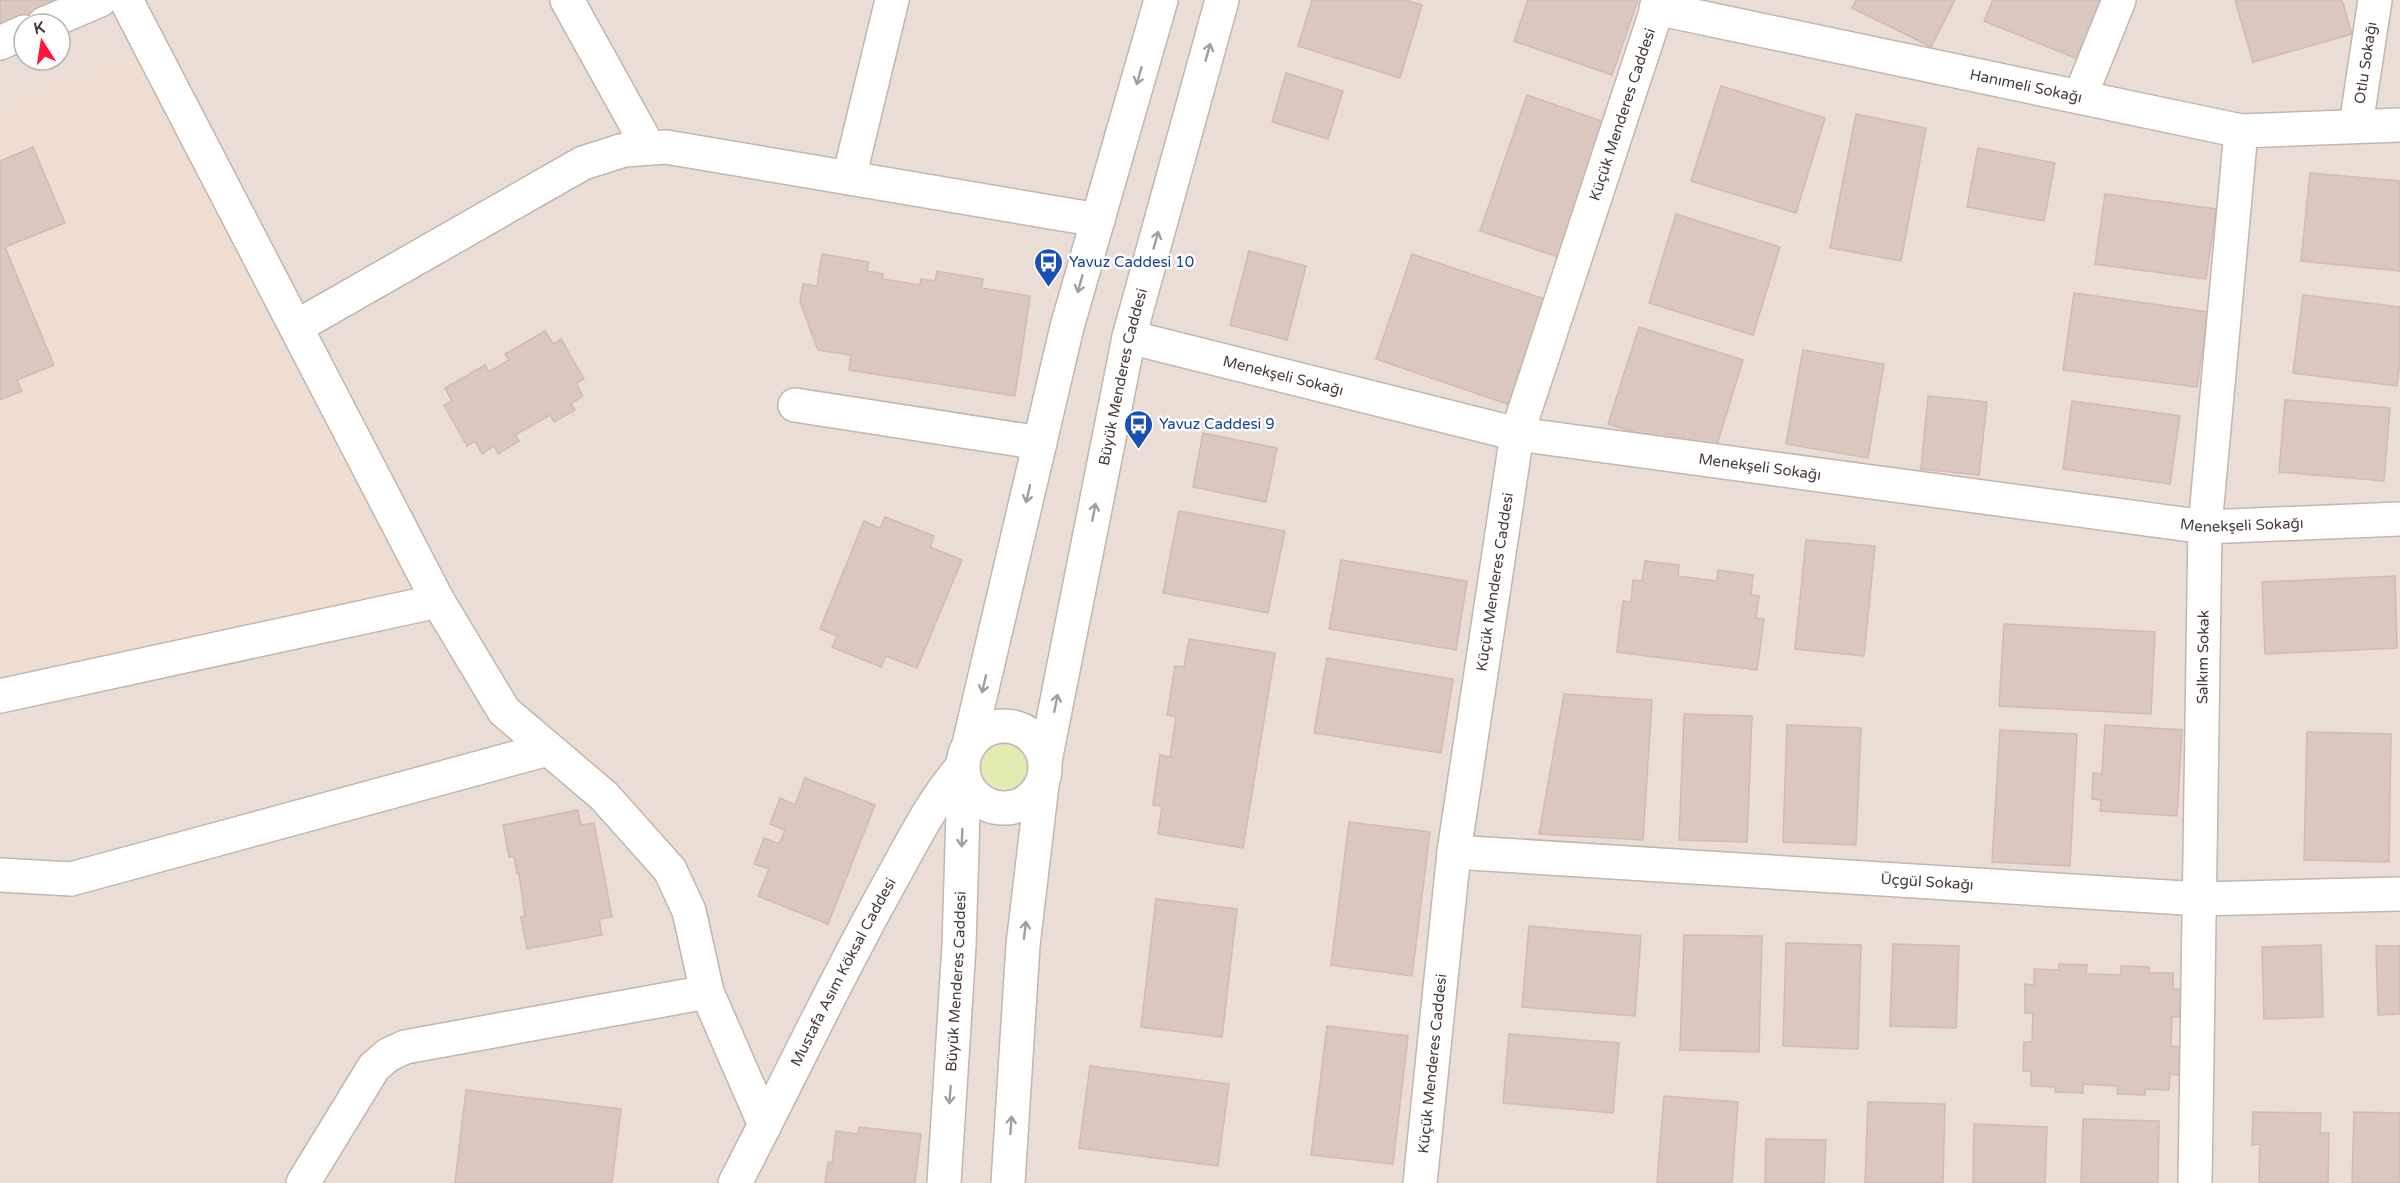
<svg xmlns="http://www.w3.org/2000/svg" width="2400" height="1183" viewBox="0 0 2400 1183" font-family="'Varela Round',sans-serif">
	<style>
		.residential { fill: #e9ddd6; fill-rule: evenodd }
		.education { fill: #eeddd1 }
		.green { fill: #e2ebaf }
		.building { fill: #dac8c0; stroke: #d2bab0; stroke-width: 1.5 }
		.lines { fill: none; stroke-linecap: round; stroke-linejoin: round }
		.minor-casing { stroke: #c4b5ad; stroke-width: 36 }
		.tertiary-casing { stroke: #c4b5ad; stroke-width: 36 }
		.minor { stroke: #fff; stroke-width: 33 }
		.tertiary { stroke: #fff; stroke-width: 33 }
		.oneway { stroke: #a49e9a }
		.labels { text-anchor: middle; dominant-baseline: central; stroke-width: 5; stroke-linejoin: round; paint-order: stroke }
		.street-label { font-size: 15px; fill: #493c36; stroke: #fff }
		.transit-label { font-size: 15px; fill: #164399; stroke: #fff; text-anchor: start }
	</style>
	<rect width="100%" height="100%" fill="#f5ede8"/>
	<!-- residential -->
	<path class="residential" d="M0,0H2400V1183H0ZM24,24H60V60H24Z"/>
	<!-- education -->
	<path class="education" d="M145,47L440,593L0,676V105Z"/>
	<!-- green -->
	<circle class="green" cx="1004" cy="767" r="22"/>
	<!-- building -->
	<g class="building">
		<path d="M0,0H66V2L0,27Z"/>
		<path d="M1312,0H1405L1422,5L1400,78L1298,46Z"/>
		<path d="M1528,0H1638L1612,75L1514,41Z"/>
		<path d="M1856,0H1955L1931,47L1852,8Z"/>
		<path d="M1993,0H2110L2085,62L1984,21Z"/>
		<path d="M2235,0H2342L2352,34L2253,62Z"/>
		<path d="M1286,73L1343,91L1328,139L1272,122Z"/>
		<path d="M1721,86L1825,118L1796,213L1691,181Z"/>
		<path d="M1527,95L1610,124L1564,259L1480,231Z"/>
		<path d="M1856,114L1926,128L1901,261L1830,248Z"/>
		<path d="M33,147L65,223L5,247L54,365L17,380L22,391L0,400V161Z"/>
		<path d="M1978,148L2055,163L2044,221L1967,207Z"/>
		<path d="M2310,173L2400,181V271L2301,261Z"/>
		<path d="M2105,194L2216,209L2206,279L2095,264Z"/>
		<path d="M1676,214L1780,247L1753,335L1649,303Z"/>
		<path d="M1249,251L1306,266L1287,340L1230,325Z"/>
		<path d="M822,254L869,262L867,271L883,274L882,279L920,285L921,279L935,281L937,271L983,279L981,288L1030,296L1015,396L849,370L851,355L818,350L800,302L803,284L817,286Z"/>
		<path d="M1412,254L1553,302L1516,407L1376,359Z"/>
		<path d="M2074,293L2208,312L2197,387L2063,370Z"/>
		<path d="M2303,295L2400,307V362L2397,386L2293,373Z"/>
		<path d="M1639,327L1743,360L1713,457L1608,424Z"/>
		<path d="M545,331L553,344L561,339L584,379L576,383L583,396L571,404L575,410L554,422L550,415L515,435L519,441L498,454L494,446L482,454L475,441L467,446L444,405L452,401L445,388L485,365L489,372L509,360L505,354Z"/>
		<path d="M1803,350L1884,364L1868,458L1786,444Z"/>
		<path d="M1928,396L1987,402L1979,475L1921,469Z"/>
		<path d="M2285,400L2390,408L2384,481L2279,472Z"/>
		<path d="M2072,401L2180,416L2170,484L2063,469Z"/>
		<path d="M1203,433L1277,448L1266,502L1193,487Z"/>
		<path d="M1179,511L1285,531L1268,613L1163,593Z"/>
		<path d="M885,517L934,536L930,547L962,560L917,668L886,656L881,667L832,647L837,636L820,629L864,521L880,528Z"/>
		<path d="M1806,540L1875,546L1864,656L1795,649Z"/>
		<path d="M1341,560L1467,581L1456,650L1329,629Z"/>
		<path d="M1645,561L1679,565L1678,576L1717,581L1718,570L1753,575L1751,595L1759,596L1756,618L1764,619L1757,670L1617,652L1623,601L1631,602L1633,580L1642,581Z"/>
		<path d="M2395,576L2397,648L2265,654L2262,582Z"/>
		<path d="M2004,624L2155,632L2151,714L1999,706Z"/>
		<path d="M1189,639L1275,653L1243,848L1158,834L1162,806L1153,805L1160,755L1170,757L1176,717L1167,715L1175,666L1184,667Z"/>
		<path d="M1327,658L1453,679L1441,753L1314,733Z"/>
		<path d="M1564,694L1652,700L1643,840L1539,834Z"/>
		<path d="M1684,714L1752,716L1747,842L1679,840Z"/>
		<path d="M1787,725L1861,728L1856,845L1783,842Z"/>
		<path d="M2105,725L2182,730L2177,816L2100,811L2101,800L2092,799L2093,773L2102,774Z"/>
		<path d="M2000,730L2077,734L2070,866L1992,862Z"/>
		<path d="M2307,732L2391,734L2389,862L2304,860Z"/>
		<path d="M805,778L875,805L828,924L758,896L769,869L754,864L764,838L779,844L785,830L770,824L780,798L795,805Z"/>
		<path d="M578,810L581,825L594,823L612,917L599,919L602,935L527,949L521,917L525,916L519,873L517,874L514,856L509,857L503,825Z"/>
		<path d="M1349,822L1430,832L1412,976L1331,965Z"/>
		<path d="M1156,899L1237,909L1222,1037L1141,1027Z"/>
		<path d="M1529,926L1641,936L1635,1016L1522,1007Z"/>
		<path d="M1684,935L1762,936L1759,1052L1680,1050Z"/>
		<path d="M1786,943L1861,945L1858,1049L1783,1046Z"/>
		<path d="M1893,944L1959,946L1956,1028L1890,1026Z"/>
		<path d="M2321,945L2323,1017L2264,1019L2262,947Z"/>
		<path d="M2376,946H2400V1014L2378,1015Z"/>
		<path d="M2059,964L2087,965L2086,974L2121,975V966L2149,967V973H2173V989H2181L2180,1017H2172L2171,1046L2180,1047L2179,1075L2170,1074L2169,1090L2145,1089V1095L2117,1094L2118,1086L2083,1084V1093L2055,1092V1087L2031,1086V1071H2023L2024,1042H2032L2033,1013H2025V984L2034,985V969L2059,970Z"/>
		<path d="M1327,1026L1408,1036L1393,1164L1311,1155Z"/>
		<path d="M1509,1034L1619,1043L1613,1113L1503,1103Z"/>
		<path d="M1090,1066L1229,1084L1218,1166L1079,1148Z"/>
		<path d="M466,1090L621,1109L612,1183H455Z"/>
		<path d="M1664,1096L1738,1102L1732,1183H1657Z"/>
		<path d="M1868,1102L1945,1104L1943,1183H1865Z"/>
		<path d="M2253,1112L2321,1113L2320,1133H2329L2328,1183H2259L2260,1144L2252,1145Z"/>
		<path d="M2354,1112L2400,1113V1183H2352Z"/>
		<path d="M2083,1119L2159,1121L2158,1183H2081Z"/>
		<path d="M1974,1124L2047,1127L2045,1183H1973Z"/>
		<path d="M859,1127L921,1134L915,1183H825L828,1162L832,1163L836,1131L858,1134Z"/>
		<path d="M1766,1139L1826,1140L1824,1183H1765Z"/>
	</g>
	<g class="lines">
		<defs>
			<g id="minor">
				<path d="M126,0L438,601L504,711L604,796L670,870L689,911L707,992L765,1125"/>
				<path d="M567,0L649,148"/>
				<path id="s1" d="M1656,8L2241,131L2400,125"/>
				<path d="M44,24L100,0"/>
				<path d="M0,43L24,32"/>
				<path d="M2080,97L2119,0"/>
				<path id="s2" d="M2356,125L2375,0"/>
				<path d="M849,178L892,0"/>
				<path d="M296,327L583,163L624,150L666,147L1098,220"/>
				<path id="s3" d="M1129,337L1517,434L2205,527L2400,519"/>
				<path d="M795,405L1040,443"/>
				<path d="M0,696L438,601"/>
				<path id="s4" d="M1454,852L2200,899L2400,894"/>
				<path d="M0,875L71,879L548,749"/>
				<path d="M303,1183L374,1067L388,1055L405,1047L707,992"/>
				<path id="s5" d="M1420,1183L1454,852L1517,434L1660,0"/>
				<path id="s6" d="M2195,1183L2205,527L2241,131"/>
			</g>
			<g id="tertiary">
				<circle cx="1004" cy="767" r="41"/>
				<path d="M969,744L1067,327L1161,0"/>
				<path id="s7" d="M1045,761L1129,337L1222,0"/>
				<path id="s8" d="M735,1183C785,1087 831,989 883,895C908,851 929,805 962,767"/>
				<path id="s9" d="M944,1183L959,946L964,779"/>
				<path d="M1008,1183L1023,945L1042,785"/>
			</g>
		</defs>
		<!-- minor casing -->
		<use href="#minor" class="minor-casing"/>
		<!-- tertiary casing -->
		<use href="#tertiary" class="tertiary-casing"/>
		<!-- minor -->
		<use href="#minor" class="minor"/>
		<!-- tertiary -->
		<use href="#tertiary" class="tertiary"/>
	</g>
	<!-- one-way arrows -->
	<defs><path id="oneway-shaft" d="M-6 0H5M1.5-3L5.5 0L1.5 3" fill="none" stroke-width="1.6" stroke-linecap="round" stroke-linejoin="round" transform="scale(1.5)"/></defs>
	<g class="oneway">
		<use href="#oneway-shaft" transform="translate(1208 52) rotate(-74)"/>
		<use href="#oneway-shaft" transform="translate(1139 76) rotate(106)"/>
		<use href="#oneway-shaft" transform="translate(1156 240) rotate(-74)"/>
		<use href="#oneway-shaft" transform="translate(1080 284) rotate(106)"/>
		<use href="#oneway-shaft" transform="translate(1028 494) rotate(103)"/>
		<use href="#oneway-shaft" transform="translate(1094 512) rotate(-79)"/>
		<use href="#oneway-shaft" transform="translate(984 684) rotate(103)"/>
		<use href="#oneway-shaft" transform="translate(1056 703) rotate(-79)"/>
		<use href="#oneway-shaft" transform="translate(962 838) rotate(92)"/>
		<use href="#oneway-shaft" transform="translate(1025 930) rotate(-83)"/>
		<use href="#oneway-shaft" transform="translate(950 1095) rotate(94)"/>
		<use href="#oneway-shaft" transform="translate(1011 1125) rotate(-86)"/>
	</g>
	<!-- icons -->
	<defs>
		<symbol id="bus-pin" viewBox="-11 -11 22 30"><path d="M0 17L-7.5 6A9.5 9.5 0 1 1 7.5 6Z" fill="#1a4fb4" stroke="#fff"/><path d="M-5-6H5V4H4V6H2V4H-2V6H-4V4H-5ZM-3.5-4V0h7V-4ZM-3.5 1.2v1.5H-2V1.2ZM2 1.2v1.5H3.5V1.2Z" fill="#fff"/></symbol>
	</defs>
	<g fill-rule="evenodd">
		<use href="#bus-pin" x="1032" y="246" width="33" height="45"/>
		<use href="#bus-pin" x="1122" y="408" width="33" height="45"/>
	</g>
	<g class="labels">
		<!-- street labels -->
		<g class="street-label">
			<text stroke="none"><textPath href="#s2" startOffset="63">Otlu Sokağı</textPath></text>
			<text stroke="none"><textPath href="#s1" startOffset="378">Hanımeli Sokağı</textPath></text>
			<text stroke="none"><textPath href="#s5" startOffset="1092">Küçük Menderes Caddesi</textPath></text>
			<text stroke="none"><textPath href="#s3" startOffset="159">Menekşeli Sokağı</textPath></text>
			<text stroke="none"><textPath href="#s7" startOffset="392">Büyük Menderes Caddesi</textPath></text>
			<text stroke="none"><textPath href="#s3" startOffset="645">Menekşeli Sokağı</textPath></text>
			<text stroke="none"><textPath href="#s3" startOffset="1131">Menekşeli Sokağı</textPath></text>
			<text stroke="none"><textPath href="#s5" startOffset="606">Küçük Menderes Caddesi</textPath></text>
			<text stroke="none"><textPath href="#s6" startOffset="526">Salkım Sokak</textPath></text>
			<text stroke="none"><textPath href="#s4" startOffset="474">Üçgül Sokağı</textPath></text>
			<text stroke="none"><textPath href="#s8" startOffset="237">Mustafa Asım Köksal Caddesi</textPath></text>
			<text stroke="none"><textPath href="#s9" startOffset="202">Büyük Menderes Caddesi</textPath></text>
			<text stroke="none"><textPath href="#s5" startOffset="120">Küçük Menderes Caddesi</textPath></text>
		</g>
		<!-- transit labels -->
		<g class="transit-label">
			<text x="1069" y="262">Yavuz Caddesi 10</text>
			<text x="1159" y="424">Yavuz Caddesi 9</text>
		</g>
	</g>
	<!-- north arrow -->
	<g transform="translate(42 42) rotate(348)"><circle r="28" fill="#ffffff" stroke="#b6b1af" stroke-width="1.5"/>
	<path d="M0-4.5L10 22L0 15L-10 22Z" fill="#ff1539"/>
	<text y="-9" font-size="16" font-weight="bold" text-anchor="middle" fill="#493c36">K</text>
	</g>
</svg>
